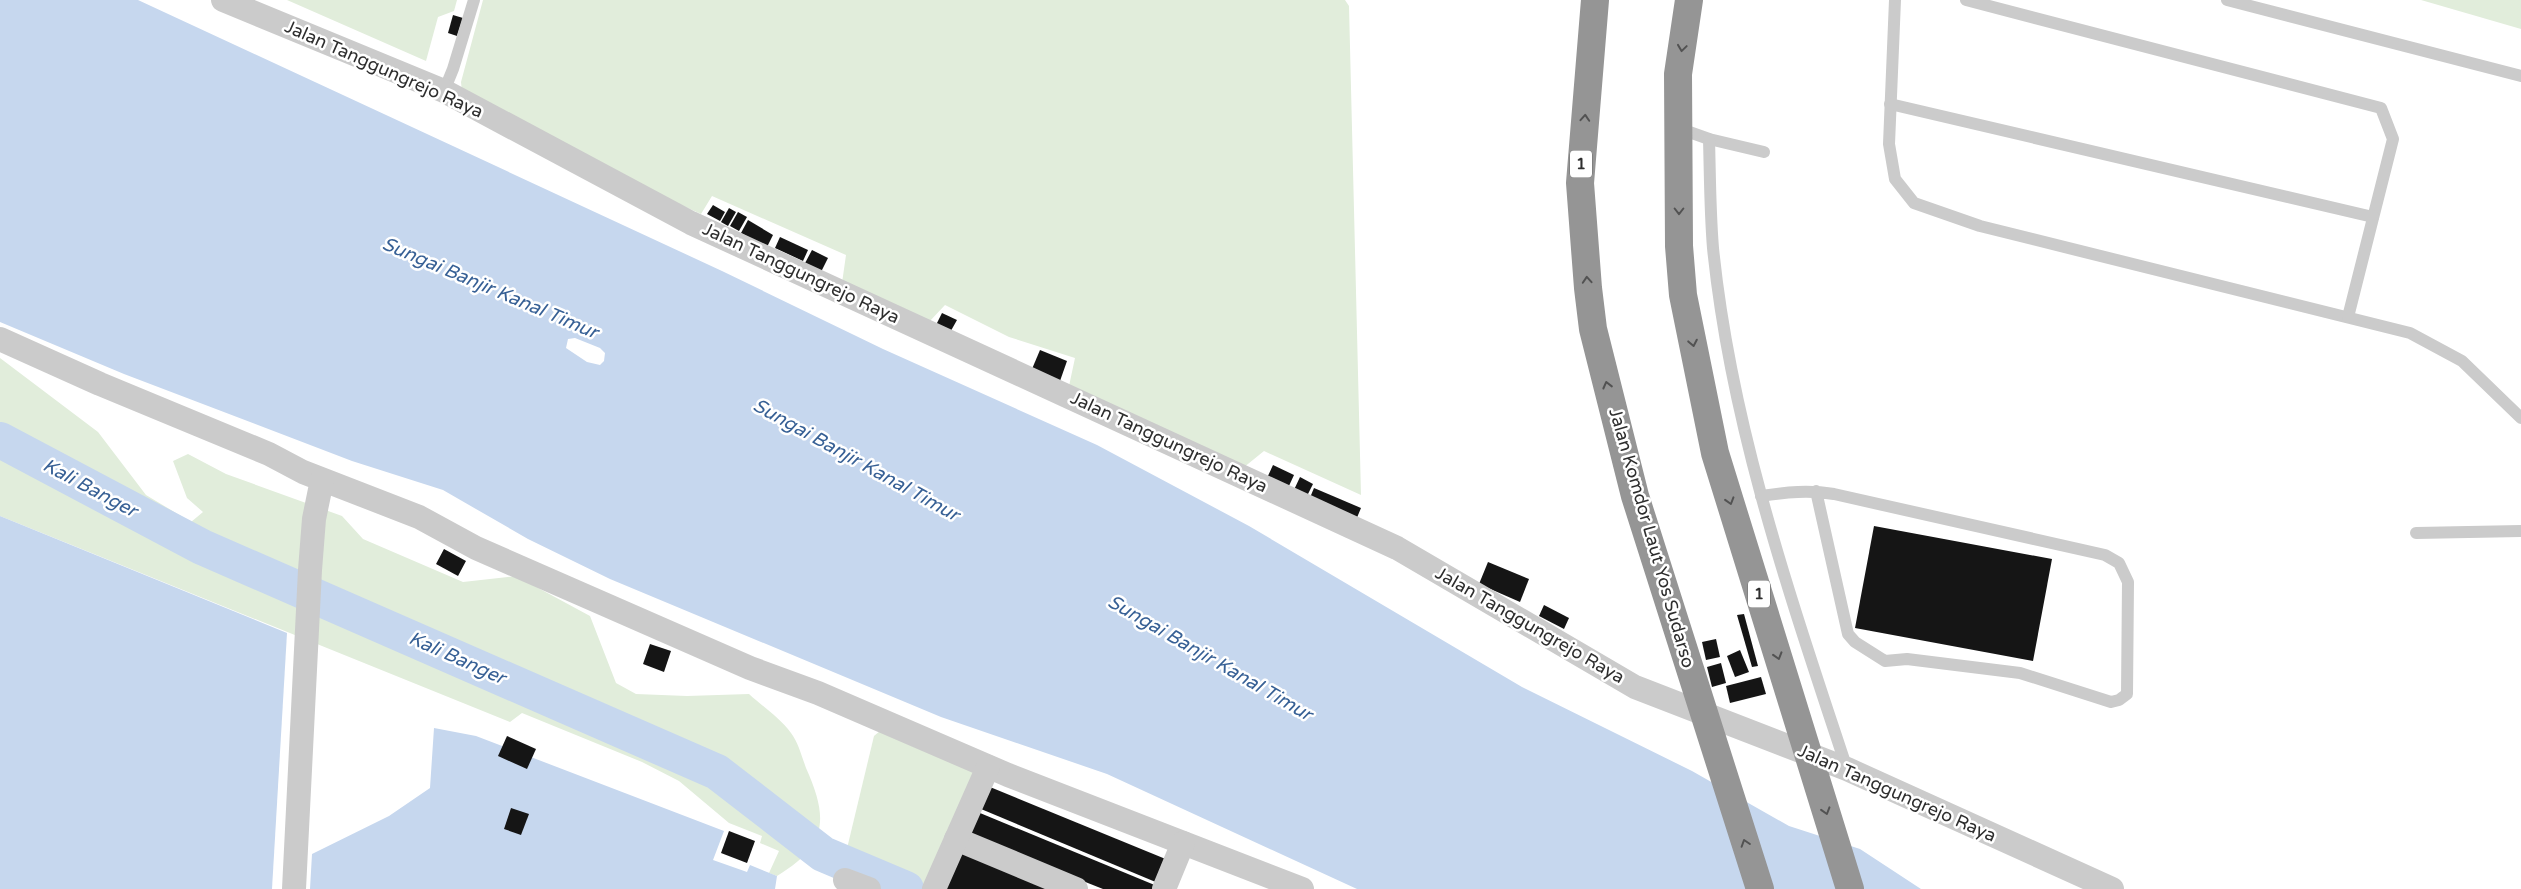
<svg xmlns="http://www.w3.org/2000/svg" width="2521" height="889" viewBox="0 0 2521 889" font-family="'Varela Round',sans-serif">
	<style>
		.green { fill: #e1eddb }
		.water { fill: #c6d7ee; fill-rule: evenodd }
		.lines { fill: none; stroke-linecap: round; stroke-linejoin: round }
		.river { stroke: #c6d7ee; stroke-width: 36 }
		.building { fill: #151515 }
		.lane { stroke: #cbcbcb; stroke-width: 12 }
		.street { stroke: #cbcbcb; stroke-width: 24 }
		.highway { stroke: #959595; stroke-width: 28 }
		.oneway { stroke: #525252 }
		.labels { text-anchor: middle; dominant-baseline: central; stroke-width: 5; stroke-linejoin: round; paint-order: stroke }
		.shield { fill: #fff; stroke: #6d6d6d; stroke-width: 1 }
		.shield-label { font-size: 16px; font-weight: bold; fill: #2e2e2e }
		.street-label { font-size: 18px; fill: #2e2e2e; stroke: #fff }
		.water-label { font-size: 19px; font-style: italic; fill: #376095; stroke: #fff }
	</style>
	<rect width="100%" height="100%" fill="#fff"/>
	<!-- green -->
	<g class="green">
		<path d="M287,0H457L454,11L438,17L426,61Z"/>
		<path d="M483,0H1345L1349,6L1361,495L1264,451L1243,468L1069,386L1075,358L1009,337L945,305L929,322L842,283L846,255L712,196L701,214L657,194L462,92L461,82Z"/>
		<path d="M2421,0H2521V29Z"/>
		<path d="M0,358L98,432L146,495L191,522L203,512L187,498L173,461L188,454L226,474L342,516L363,539L463,582L516,576L590,616L616,683L636,694L687,696L749,694C762,706 780,718 791,733C798,742 802,757 806,768C829,819 827,846 777,876L769,873L779,851L760,843L762,836L729,823L679,781L642,762L522,713L510,722L0,516Z"/>
		<path d="M880,731L976,769L925,889H911L844,861L874,736Z"/>
	</g>
	<!-- water -->
	<g class="water">
		<path d="M0,0H138L722,271L883,349L1097,445L1249,526L1522,687L1692,771L1789,826L1860,849L1921,889H1357L1107,774L941,717L610,579L528,539L443,490L352,461L124,374L0,322ZM575,338L600,348L605,353L604,361L600,365L587,362L566,348L568,339Z"/>
		<path d="M0,516L287,633L272,889H0Z"/>
		<path d="M434,728L476,736L724,831L713,860L747,872L750,865L777,876L775,889H310L312,854L389,816L430,788Z"/>
	</g>
	<g class="lines">
		<!-- river -->
		<path class="river" d="M0,440L202,547L717,772L823,854L906,889"/>
	</g>
	<!-- building -->
	<g class="building">
		<path d="M453,15L463,18L457,36L448,33Z"/>
		<path d="M713,205L725,212L720,221L707,214Z"/>
		<path d="M729,208L736,212L728,226L721,222Z"/>
		<path d="M738,212L747,217L739,231L730,226Z"/>
		<path d="M748,220L773,235L767,247L741,233Z"/>
		<path d="M780,237L808,250L803,261L775,248Z"/>
		<path d="M812,250L828,258L820,274L804,265Z"/>
		<path d="M942,313L957,320L948,336L934,329Z"/>
		<path d="M1040,350L1067,361L1060,381L1032,369Z"/>
		<path d="M1273,465L1294,475L1288,488L1267,478Z"/>
		<path d="M1300,477L1313,484L1306,498L1293,492Z"/>
		<path d="M1314,488L1361,508L1356,520L1309,500Z"/>
		<path d="M1874,526L2052,559L2033,661L1855,628Z"/>
		<path d="M444,549L466,561L458,576L436,564Z"/>
		<path d="M1488,562L1529,579L1520,602L1479,584Z"/>
		<path d="M1544,605L1569,618L1564,629L1539,616Z"/>
		<path d="M1744,614L1758,666L1752,667L1737,615Z"/>
		<path d="M1716,639L1720,657L1706,660L1702,642Z"/>
		<path d="M650,644L671,651L664,672L643,664Z"/>
		<path d="M1740,650L1749,672L1735,677L1727,656Z"/>
		<path d="M1721,663L1726,683L1712,687L1707,667Z"/>
		<path d="M1761,677L1766,694L1730,703L1726,686Z"/>
		<path d="M507,736L536,749L527,769L498,756Z"/>
		<path d="M990,787L1168,860L1158,883L981,809Z"/>
		<path d="M511,808L529,814L521,835L504,829Z"/>
		<path d="M980,813L1157,886L1156,889H1103L969,836Z"/>
		<path d="M729,831L755,841L747,863L721,853Z"/>
		<path d="M963,851L1052,889H946Z"/>
	</g>
	<g class="lines">
		<!-- lane -->
		<g class="lane">
			<path d="M1895,0L1889,144L1895,179L1914,203L1980,226L2410,333L2462,361L2521,418"/>
			<path d="M1966,0L2381,108L2393,139L2348,317"/>
			<path d="M2227,0L2521,76"/>
			<path d="M444,91L453,69L474,0"/>
			<path d="M1890,104L2373,217"/>
			<path d="M1678,128L1709,139L1764,152"/>
			<path d="M1709,139C1710,175 1710,212 1713,248C1731,427 1791,599 1847,769"/>
			<path d="M1761,496C1787,492 1809,490 1834,494L2105,555L2119,563L2128,582L2127,694L2119,700L2111,702L2020,673L1907,659L1885,661L1855,642L1848,634L1816,491"/>
			<path d="M2416,533L2521,531"/>
		</g>
		<!-- street -->
		<g class="street">
			<path d="M223,0L444,91L691,223L1397,548L1635,687L1847,769L2112,889"/>
			<path d="M0,339L100,384L269,454L303,472L419,517L476,548L750,668L818,693L1008,775L1302,889"/>
			<path d="M956,839L1076,889"/>
			<path d="M845,880L869,889"/>
			<path d="M294,889L310,570L314,519L322,480"/>
			<path d="M934,889L988,767"/>
			<path d="M1164,889L1183,843"/>
		</g>
		<!-- highway -->
		<g class="highway">
			<path d="M1595,0L1580,183L1588,288L1593,329L1635,496L1760,889"/>
			<path d="M1689,0L1678,74L1679,246L1683,295L1715,453L1850,889"/>
		</g>
	</g>
	<!-- one-way arrows -->
	<defs><path id="oneway-chevron" d="M-2-3.5L2.5 0L-2 3.5" fill="none" stroke-width="1.6" stroke-linecap="round" stroke-linejoin="round" transform="scale(1.25)"/></defs>
	<g class="oneway">
		<use href="#oneway-chevron" transform="translate(1682 48) rotate(98)"/>
		<use href="#oneway-chevron" transform="translate(1585 118) rotate(-86)"/>
		<use href="#oneway-chevron" transform="translate(1679 211) rotate(90)"/>
		<use href="#oneway-chevron" transform="translate(1587 280) rotate(-94)"/>
		<use href="#oneway-chevron" transform="translate(1693 343) rotate(79)"/>
		<use href="#oneway-chevron" transform="translate(1607 385) rotate(-104)"/>
		<use href="#oneway-chevron" transform="translate(1730 501) rotate(73)"/>
		<use href="#oneway-chevron" transform="translate(1778 656) rotate(73)"/>
		<use href="#oneway-chevron" transform="translate(1826 811) rotate(73)"/>
		<use href="#oneway-chevron" transform="translate(1745 843) rotate(-108)"/>
	</g>
	<g class="labels">
		<!-- shield labels -->
		<g class="shield">
			<rect x="1570" y="150.5" width="22" height="27" rx="4"/>
			<rect x="1748" y="580.5" width="22" height="27" rx="4"/>
		</g>
		<g class="shield-label">
			<text x="1581" y="164">1</text>
			<text x="1759" y="594">1</text>
		</g>
		<!-- street labels -->
		<g class="street-label">
			<text transform="translate(384 69) rotate(24)">Jalan Tanggungrejo Raya</text>
			<text transform="translate(801 273) rotate(25)">Jalan Tanggungrejo Raya</text>
			<text transform="translate(1169 442) rotate(25)">Jalan Tanggungrejo Raya</text>
			<text transform="translate(1652 538) rotate(74)">Jalan Komdor Laut Yos Sudarso</text>
			<text transform="translate(1530 625) rotate(30)">Jalan Tanggungrejo Raya</text>
			<text transform="translate(1897 793) rotate(24)">Jalan Tanggungrejo Raya</text>
		</g>
		<!-- water labels -->
		<g class="water-label">
			<text transform="translate(490 288) rotate(23)">Sungai Banjir Kanal Timur</text>
			<text transform="translate(856 460) rotate(29)">Sungai Banjir Kanal Timur</text>
			<text transform="translate(90 488) rotate(28)">Kali Banger</text>
			<text transform="translate(457 658) rotate(24)">Kali Banger</text>
			<text transform="translate(1210 658) rotate(30)">Sungai Banjir Kanal Timur</text>
		</g>
	</g>
</svg>
